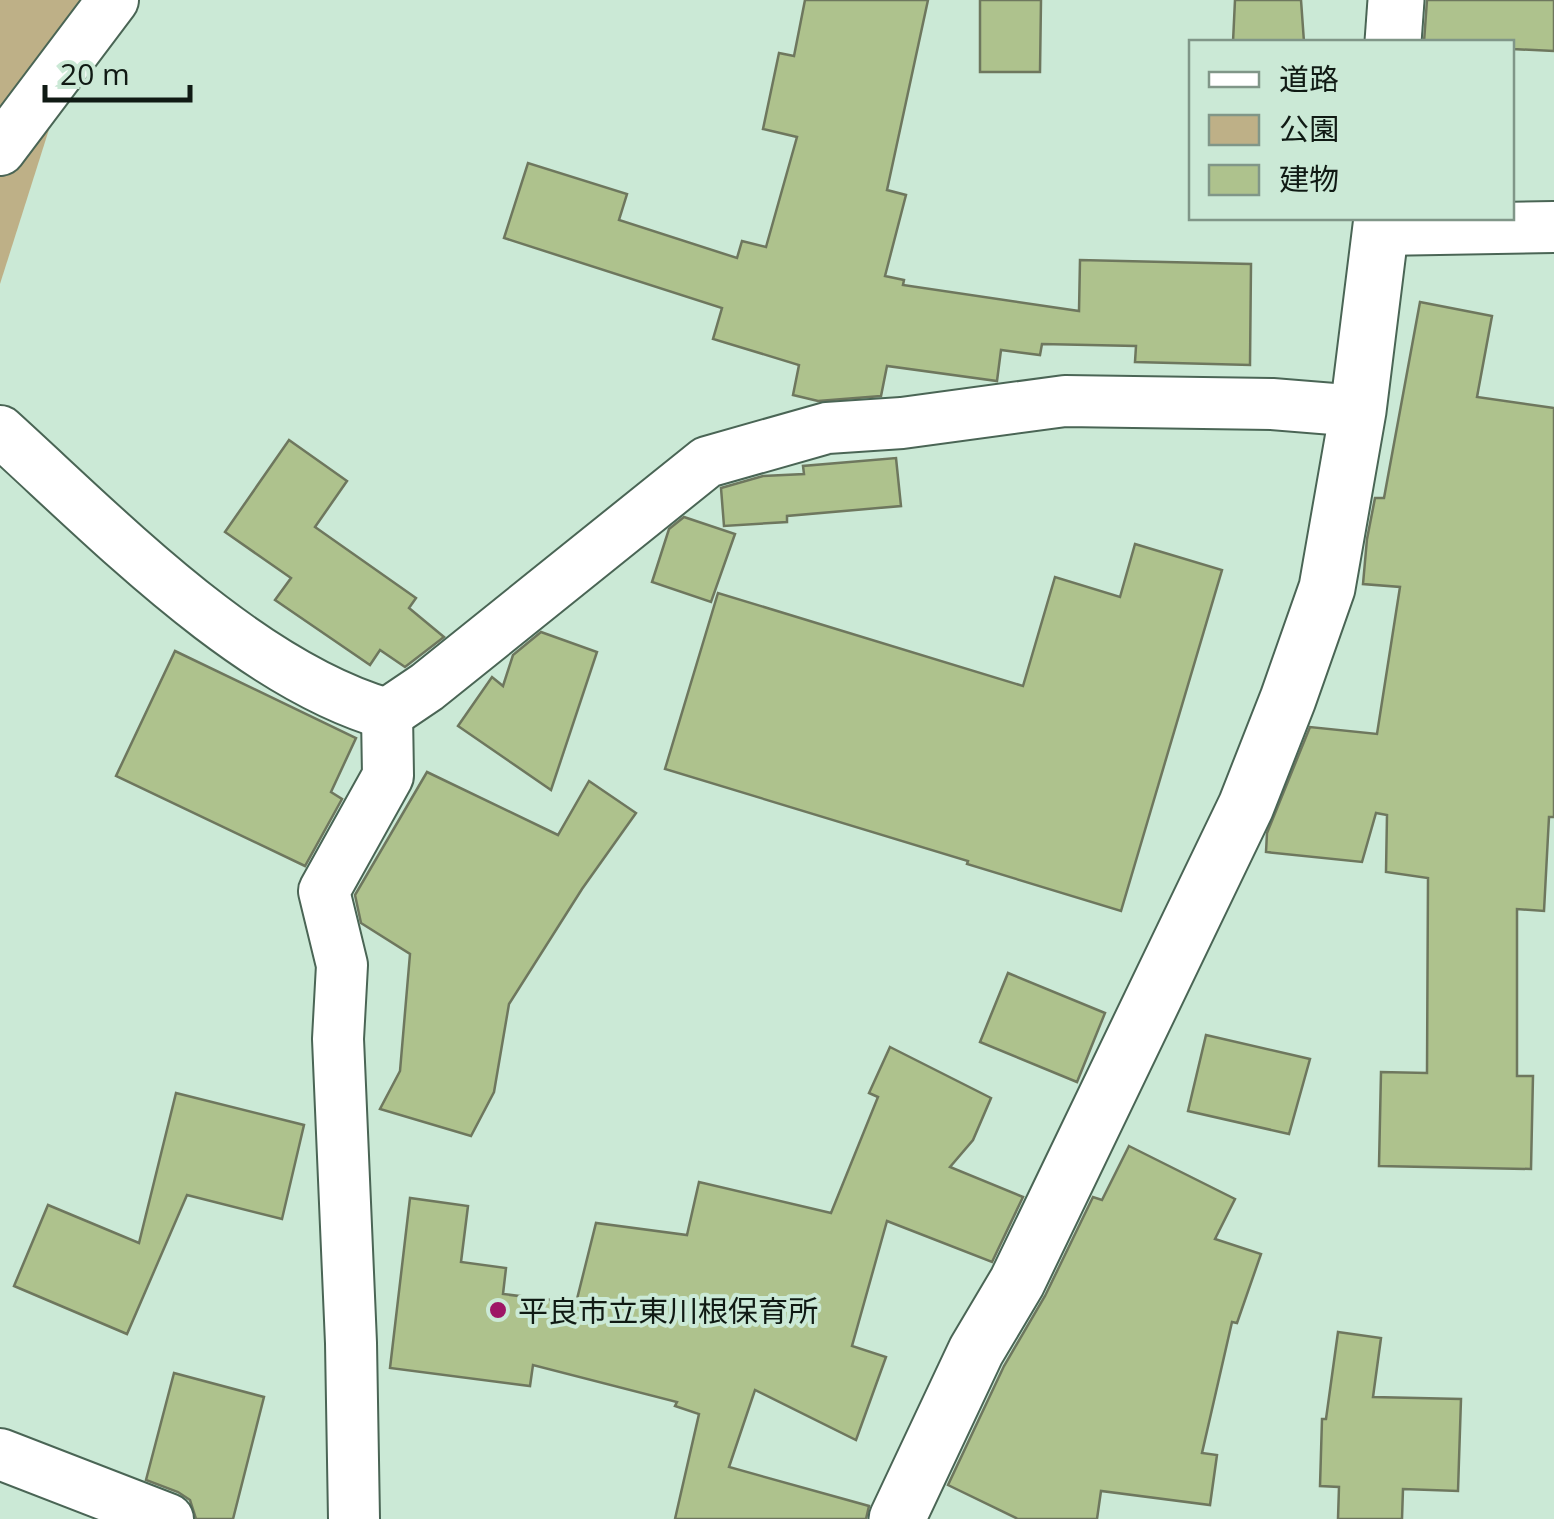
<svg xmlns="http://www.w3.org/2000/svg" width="1554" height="1519" viewBox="0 0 1554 1519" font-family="'Open Sans','Noto Sans JP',sans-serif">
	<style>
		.green { fill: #beb087 }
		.building { fill: #aec28d; stroke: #6e775e; stroke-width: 2.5 }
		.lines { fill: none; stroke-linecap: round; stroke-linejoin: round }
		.minor-casing { stroke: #4a6555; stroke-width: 54 }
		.tertiary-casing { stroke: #4a6555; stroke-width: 59 }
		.minor { stroke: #fff; stroke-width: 50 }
		.tertiary { stroke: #fff; stroke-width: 55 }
		.poi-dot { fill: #9e1665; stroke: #cbe9d6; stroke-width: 4 }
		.labels { text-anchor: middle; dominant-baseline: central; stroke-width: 8; stroke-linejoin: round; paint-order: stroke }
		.poi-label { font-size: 30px; fill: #101a14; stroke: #cbe9d6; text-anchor: start }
	</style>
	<rect width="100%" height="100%" fill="#cbe9d6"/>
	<!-- green -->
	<path class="green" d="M0,0H90L0,284Z"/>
	<!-- building -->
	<g class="building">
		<path d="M805,0H928L887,190L906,195L885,276L904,280L903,285L1079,311L1080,260L1251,264L1250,365L1135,362L1136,346L1042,344L1040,355L1001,350L997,381L887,366L881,396L818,401L793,395L799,365L713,339L722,308L504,238L528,163L627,194L619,220L737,258L742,241L766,247L797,137L763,129L779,53L794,56Z"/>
		<path d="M980,0H1041L1040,72H980Z"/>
		<path d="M1235,0H1301L1304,42H1233Z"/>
		<path d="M1427,0H1554V51L1513,49V42H1424Z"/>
		<path d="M1420,302L1492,316L1477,397L1554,408V817H1549L1544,911L1517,909V1076H1533L1531,1169L1379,1166L1381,1072L1427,1073L1428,878L1386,872L1387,815L1376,813L1362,862L1266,852L1267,833L1310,727L1377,734L1400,587L1363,584L1367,539L1375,498H1384Z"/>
		<path d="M289,440L347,481L315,527L416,598L409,608L444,637L405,667L380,650L370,665L275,600L291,578L225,532Z"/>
		<path d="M896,458L901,506L787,516V522L724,526L721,488L763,476L804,474L803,466Z"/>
		<path d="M684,517L735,534L711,602L652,582L669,529Z"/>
		<path d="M1135,544L1222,570L1121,911L967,864L968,861L665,769L718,593L1023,686L1055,577L1120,597Z"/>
		<path d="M541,632L597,652L551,790L458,726L492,677L503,686L513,655Z"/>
		<path d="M175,651L356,738L331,792L342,799L305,866L116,776Z"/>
		<path d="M427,772L558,835L589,781L636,813L582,889L509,1004L494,1092L471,1136L380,1109L400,1071L410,954L361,923L355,895Z"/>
		<path d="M1008,973L1105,1013L1077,1082L980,1042Z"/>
		<path d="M1206,1035L1310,1059L1289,1134L1188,1111Z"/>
		<path d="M890,1047L991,1098L973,1140L950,1167L1023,1197L992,1262L887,1221L852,1346L886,1357L856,1440L755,1390L729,1467L869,1506L866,1519H675L699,1414L675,1406L677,1402L533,1365L530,1386L390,1368L410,1198L468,1206L461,1262L506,1268L503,1294L576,1303L596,1223L687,1235L699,1182L831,1213L878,1097L869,1093Z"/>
		<path d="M176,1093L304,1125L282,1219L187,1195L127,1334L14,1286L48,1205L139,1243Z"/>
		<path d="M1129,1146L1235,1199L1215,1239L1261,1254L1237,1323L1232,1322L1202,1453L1217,1455L1210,1505L1101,1491L1097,1519H1018L948,1485L1004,1366L1045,1296L1093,1197L1102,1200Z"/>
		<path d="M1338,1332L1381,1338L1373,1397L1461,1399L1458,1491L1403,1489L1402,1519H1338L1339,1487L1320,1486L1322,1419H1326Z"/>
		<path d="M174,1373L264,1397L233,1519H196L190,1500L178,1492L146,1480Z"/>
	</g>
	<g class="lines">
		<defs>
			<g id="minor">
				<path d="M0,150L113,0"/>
				<path d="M1381,230L1554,227"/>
				<path d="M0,431C107,528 247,674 387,714"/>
				<path d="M387,714L427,687L707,462L827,428L902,423L1065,401L1272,404L1358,411"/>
				<path d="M0,1454L168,1519"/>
				<path d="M354,1519L351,1343L338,1039L342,965L324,891L388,776L387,714"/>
			</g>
			<g id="tertiary">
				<path d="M1393,42L1396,0"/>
				<path d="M897,1519L976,1351L1017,1282L1246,806L1288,699L1327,588L1358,411L1382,218"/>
			</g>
		</defs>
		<!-- minor casing -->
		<use href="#minor" class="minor-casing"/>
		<!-- tertiary casing -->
		<use href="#tertiary" class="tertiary-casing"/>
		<!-- minor -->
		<use href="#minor" class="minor"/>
		<!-- tertiary -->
		<use href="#tertiary" class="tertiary"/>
	</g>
	<!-- markers -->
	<circle class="poi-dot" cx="498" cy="1310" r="10"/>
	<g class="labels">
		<!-- poi labels -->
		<g class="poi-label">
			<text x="518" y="1310">平良市立東川根保育所</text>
		</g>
	</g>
	<!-- legend -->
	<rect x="1189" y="40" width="325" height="180" fill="#cbe9d6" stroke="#809688" stroke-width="2.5"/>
	<rect x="1209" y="72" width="50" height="15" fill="#ffffff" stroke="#809688" stroke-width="2.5"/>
	<text x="1279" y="90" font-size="30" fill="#101a14">道路</text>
	<rect x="1209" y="115" width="50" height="30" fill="#beb087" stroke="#809688" stroke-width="2.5"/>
	<text x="1279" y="140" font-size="30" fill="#101a14">公園</text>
	<rect x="1209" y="165" width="50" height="30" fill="#aec28d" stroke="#809688" stroke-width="2.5"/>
	<text x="1279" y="190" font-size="30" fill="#101a14">建物</text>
	<!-- scale -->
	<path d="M45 85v15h145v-15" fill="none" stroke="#101a14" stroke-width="5"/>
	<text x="60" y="85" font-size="30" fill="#101a14" stroke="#cbe9d6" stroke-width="8" paint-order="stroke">20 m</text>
</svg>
